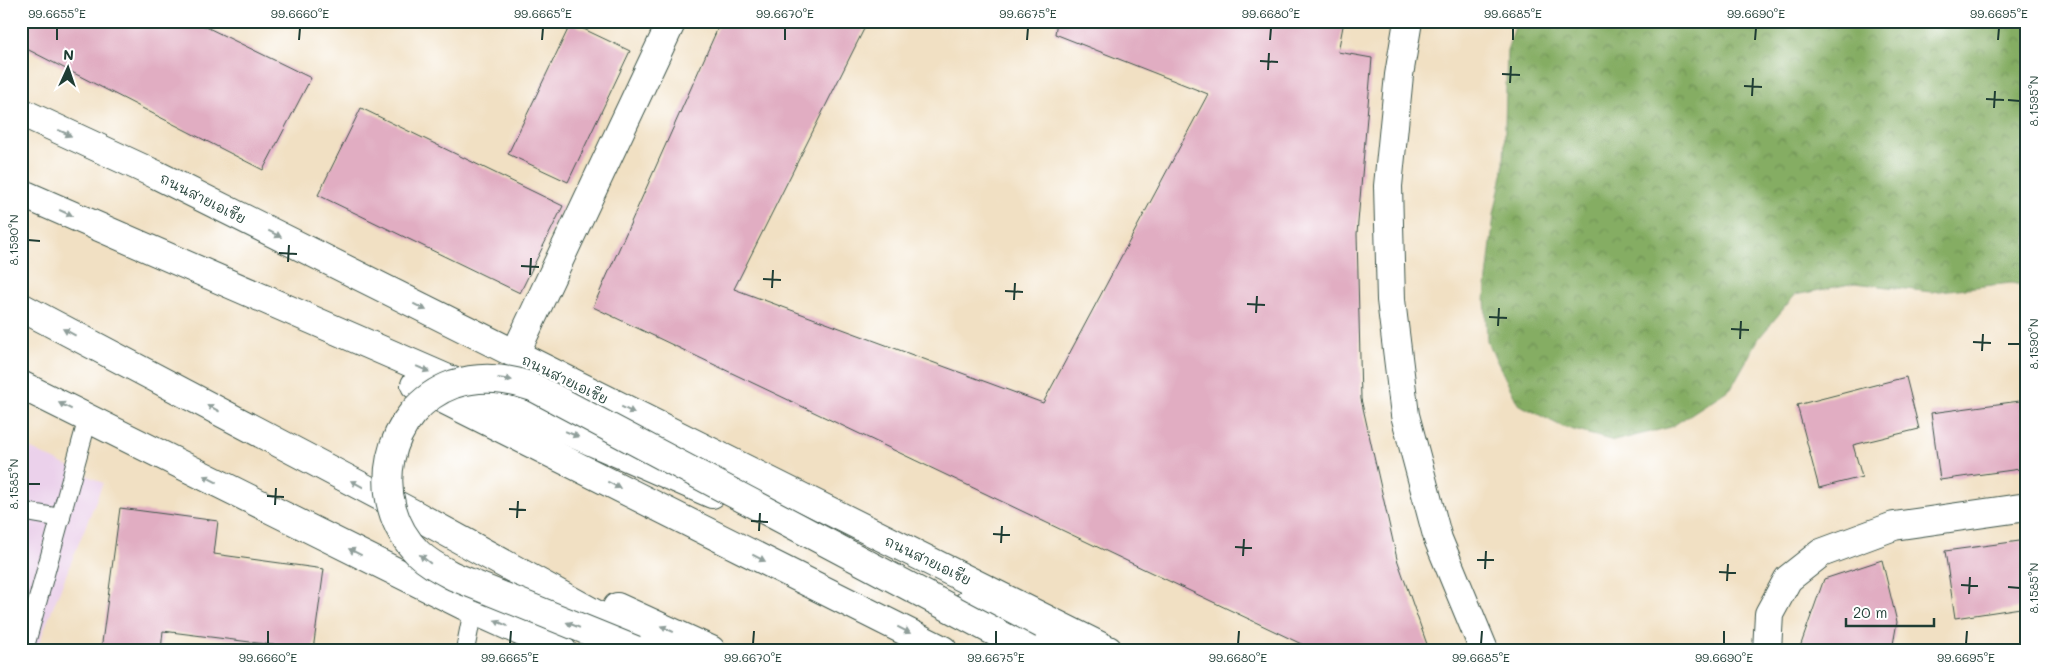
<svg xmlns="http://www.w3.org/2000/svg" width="2048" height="671" viewBox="0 0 2048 671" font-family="Mali,'Playpen Sans Thai',sans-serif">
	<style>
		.built { fill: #ebd1eb }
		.forest { fill: url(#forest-crowns); stroke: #52754c }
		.building { fill: #e1adc2 }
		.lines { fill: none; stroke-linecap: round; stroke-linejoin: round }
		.lane-casing { stroke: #3e5549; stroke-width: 20 }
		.street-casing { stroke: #3e5549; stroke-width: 30 }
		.highway-casing { stroke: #3e5549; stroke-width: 30 }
		.lane { stroke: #fff; stroke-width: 18 }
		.street { stroke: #fff; stroke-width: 28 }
		.highway { stroke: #fff; stroke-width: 28 }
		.highway-bridge-casing { stroke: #3e5549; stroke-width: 30; stroke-linecap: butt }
		.highway-bridge { stroke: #fff; stroke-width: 28 }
		.oneway { fill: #8f9e9a }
		.ticks { fill: none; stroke: #1f3d34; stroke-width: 2 }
		.labels { text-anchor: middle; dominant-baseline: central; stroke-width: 5; stroke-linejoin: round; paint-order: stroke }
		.street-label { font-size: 14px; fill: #1f3d34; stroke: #fff }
		.neatline { fill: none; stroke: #1f3d34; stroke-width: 2 }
		.ticks-label { font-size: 12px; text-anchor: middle; fill: #1f3d34 }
	</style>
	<defs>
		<pattern id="forest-crowns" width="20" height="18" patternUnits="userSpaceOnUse" patternTransform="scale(1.25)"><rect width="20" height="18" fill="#85ad64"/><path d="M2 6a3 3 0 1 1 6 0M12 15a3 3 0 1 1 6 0" fill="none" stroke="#6c8e53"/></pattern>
	</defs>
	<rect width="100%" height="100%" fill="#fff"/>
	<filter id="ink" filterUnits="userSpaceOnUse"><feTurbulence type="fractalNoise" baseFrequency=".02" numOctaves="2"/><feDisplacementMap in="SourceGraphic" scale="10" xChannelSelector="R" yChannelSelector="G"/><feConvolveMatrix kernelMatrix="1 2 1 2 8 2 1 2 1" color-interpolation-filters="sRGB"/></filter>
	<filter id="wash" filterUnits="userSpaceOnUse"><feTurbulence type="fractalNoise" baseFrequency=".0096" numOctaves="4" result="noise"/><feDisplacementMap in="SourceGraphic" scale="20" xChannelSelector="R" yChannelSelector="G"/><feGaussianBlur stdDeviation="1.12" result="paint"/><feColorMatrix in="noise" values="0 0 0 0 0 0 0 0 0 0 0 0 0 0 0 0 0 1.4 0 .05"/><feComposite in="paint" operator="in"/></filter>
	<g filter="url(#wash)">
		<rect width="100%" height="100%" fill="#f1e0c3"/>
		<!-- built -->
		<path class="built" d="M21,444L103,483L36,650H21Z"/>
		<!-- forest -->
		<path class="forest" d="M1517,21H2027V286L2011,283L1931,292L1855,283L1795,295L1759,338L1731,388L1671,427L1614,441L1563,427L1518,404L1487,341L1485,297L1494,215L1504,165L1507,50Z"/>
		<g id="blocks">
			<!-- building -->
			<g class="building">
				<path d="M21,21H194L311,78L263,170L21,46Z"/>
				<path d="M721,21H868L734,289L1043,403L1208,94L1055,34L1057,21H1344L1338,52L1372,58L1357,234L1361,399L1397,559L1429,650H1314L593,307Z"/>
				<path d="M571,23L630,51L568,182L508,154Z"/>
				<path d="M361,108L563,206L520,293L318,195Z"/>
				<path d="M1906,377L1919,429L1853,445L1862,477L1819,488L1797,405Z"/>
				<path d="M2027,400V468L1940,480L1931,413Z"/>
				<path d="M120,508L218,521L214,554L324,569L313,650L163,631L161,650H101Z"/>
				<path d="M2027,540V607L1955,618L1945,551Z"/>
				<path d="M1882,560L1897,622L1892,650H1799L1824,579Z"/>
			</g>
		</g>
	</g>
	<g filter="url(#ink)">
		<use href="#blocks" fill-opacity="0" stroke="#3e5549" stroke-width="1"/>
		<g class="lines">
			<defs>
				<g id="lane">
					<path d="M21,511L61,518"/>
					<path d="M24,650L88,418"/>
					<path d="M465,650L473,610"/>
				</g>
				<g id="street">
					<path d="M1408,21L1399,75L1388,186L1391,300L1405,415L1438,539L1484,650"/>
					<path d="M515,354L672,21"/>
					<path d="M1767,650L1769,614L1788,579L1821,553L1894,526L2027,507"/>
				</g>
				<g id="highway">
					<path d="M21,112L157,175L1108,650"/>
					<path d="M21,193L712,494"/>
					<path d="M21,307L412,513L661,650"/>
					<path d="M21,385L473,610L562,650"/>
					<path d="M415,385L943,650"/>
					<path d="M967,605L1061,645"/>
					<path d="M617,607L711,650"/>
				</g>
			</defs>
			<!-- lane casing -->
			<use href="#lane" class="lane-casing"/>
			<!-- street casing -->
			<use href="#street" class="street-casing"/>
			<!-- highway casing -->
			<use href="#highway" class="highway-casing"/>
			<!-- lane -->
			<use href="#lane" class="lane"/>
			<!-- street -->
			<use href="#street" class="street"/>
			<!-- highway -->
			<use href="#highway" class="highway"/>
			<defs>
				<path id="highway-bridge" d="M635,650L453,576C440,569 428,563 418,553C366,501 385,409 454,384C481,375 507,378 533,387L1029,650"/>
			</defs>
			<!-- highway-bridge casing -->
			<use href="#highway-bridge" class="highway-bridge-casing"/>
			<!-- highway-bridge -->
			<use href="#highway-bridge" class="highway-bridge"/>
		</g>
		<!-- one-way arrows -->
		<defs><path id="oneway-solid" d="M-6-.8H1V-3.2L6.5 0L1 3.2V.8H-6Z" transform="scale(1.25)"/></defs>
		<g class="oneway">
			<use href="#oneway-solid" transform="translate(65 133) rotate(25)"/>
			<use href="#oneway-solid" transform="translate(66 213) rotate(24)"/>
			<use href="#oneway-solid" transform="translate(275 234) rotate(27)"/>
			<use href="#oneway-solid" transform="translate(420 307) rotate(27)"/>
			<use href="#oneway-solid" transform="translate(69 332) rotate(-152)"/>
			<use href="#oneway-solid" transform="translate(423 369) rotate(23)"/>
			<use href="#oneway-solid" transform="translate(505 379) rotate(8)"/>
			<use href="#oneway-solid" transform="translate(65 406) rotate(-153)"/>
			<use href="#oneway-solid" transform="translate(213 408) rotate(-152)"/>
			<use href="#oneway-solid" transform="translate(628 410) rotate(26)"/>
			<use href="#oneway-solid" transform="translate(572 434) rotate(23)"/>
			<use href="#oneway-solid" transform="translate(210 479) rotate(-153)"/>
			<use href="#oneway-solid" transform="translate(357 484) rotate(-152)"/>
			<use href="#oneway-solid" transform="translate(614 485) rotate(27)"/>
			<use href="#oneway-solid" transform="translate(355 552) rotate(-153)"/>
			<use href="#oneway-solid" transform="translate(759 558) rotate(27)"/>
			<use href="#oneway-solid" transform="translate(425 559) rotate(-141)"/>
			<use href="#oneway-solid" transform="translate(501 623) rotate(-156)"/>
			<use href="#oneway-solid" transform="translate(573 625) rotate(-158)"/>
			<use href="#oneway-solid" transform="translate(667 629) rotate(-155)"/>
			<use href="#oneway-solid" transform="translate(904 630) rotate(27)"/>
		</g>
	</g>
	<!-- ticks -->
	<path class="ticks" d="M57,40V28M299,40L300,28M542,40L543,28M785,40V28M1027,40L1028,28M1270,40L1271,28M1513,40V28M1755,40L1756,28M1998,40L1999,28M1260,61L1278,62M1268,70L1269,53M1502,74L1520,75M1510,83L1511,66M1744,86L1762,87M1752,96L1753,78M1986,99L2004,100M2008,100L2020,101M1994,108L1995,91M28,240L40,241M279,253L297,254M288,262L289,245M521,266L539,267M530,275L531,258M763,279L781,280M772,288L773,270M1005,291L1023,292M1014,300L1015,283M1247,304L1265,305M1256,313L1257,296M1489,317L1507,318M1498,326L1499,308M1731,329L1749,330M1740,339L1741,321M1973,342L1991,343M2008,344H2020M1982,351L1983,334M28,484H40M267,496L284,497M275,505L276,488M509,509L526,510M517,518L518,501M751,521L768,522M759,531L760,513M993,534L1010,535M1001,543L1002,526M1235,547L1252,548M1243,556L1244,539M1477,560H1494M1485,569L1486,551M1719,572L1736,573M1727,581L1728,564M1961,585L1978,586M2008,587L2020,588M1969,594L1970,577M268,644V631M510,644L511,631M753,644L754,631M996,644V631M1238,644L1239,631M1481,644L1482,631M1724,644V631M1966,644L1967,631"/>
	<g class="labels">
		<!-- street labels -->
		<g class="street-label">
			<text transform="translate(203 198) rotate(27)">ถนนสายเอเชีย</text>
			<text transform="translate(565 379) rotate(26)">ถนนสายเอเชีย</text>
			<text transform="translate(928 560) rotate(26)">ถนนสายเอเชีย</text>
		</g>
	</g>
	<!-- margin -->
	<rect width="2048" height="671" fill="none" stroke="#fff" stroke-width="55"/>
	<!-- north arrow -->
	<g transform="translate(68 68) rotate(3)" stroke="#ffffff" stroke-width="4" paint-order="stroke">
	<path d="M0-4L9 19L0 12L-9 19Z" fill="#1f3d34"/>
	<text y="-8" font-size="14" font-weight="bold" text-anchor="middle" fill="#1f3d34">N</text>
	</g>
	<!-- scale -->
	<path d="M1846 618v8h88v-8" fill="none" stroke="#1f3d34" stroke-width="2.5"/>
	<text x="1853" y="618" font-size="15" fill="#1f3d34" stroke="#ffffff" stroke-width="4" paint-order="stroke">20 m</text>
	<rect x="28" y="28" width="1992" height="616" class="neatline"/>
	<g class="ticks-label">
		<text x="57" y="18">99.6655°E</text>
		<text x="300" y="18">99.6660°E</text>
		<text x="543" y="18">99.6665°E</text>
		<text x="785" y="18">99.6670°E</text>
		<text x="1028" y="18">99.6675°E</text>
		<text x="1271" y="18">99.6680°E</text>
		<text x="1513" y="18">99.6685°E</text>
		<text x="1756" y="18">99.6690°E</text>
		<text x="1999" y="18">99.6695°E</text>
		<text transform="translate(2034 101) rotate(-90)" y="4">8.1595°N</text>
		<text transform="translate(14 240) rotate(-90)" y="4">8.1590°N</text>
		<text transform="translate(2034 344) rotate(-90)" y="4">8.1590°N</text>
		<text transform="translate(14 484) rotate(-90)" y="4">8.1585°N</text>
		<text transform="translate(2034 588) rotate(-90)" y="4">8.1585°N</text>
		<text x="268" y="662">99.6660°E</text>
		<text x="510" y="662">99.6665°E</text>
		<text x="753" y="662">99.6670°E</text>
		<text x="996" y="662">99.6675°E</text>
		<text x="1238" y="662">99.6680°E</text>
		<text x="1481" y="662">99.6685°E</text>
		<text x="1724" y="662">99.6690°E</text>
		<text x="1966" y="662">99.6695°E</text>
	</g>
</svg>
